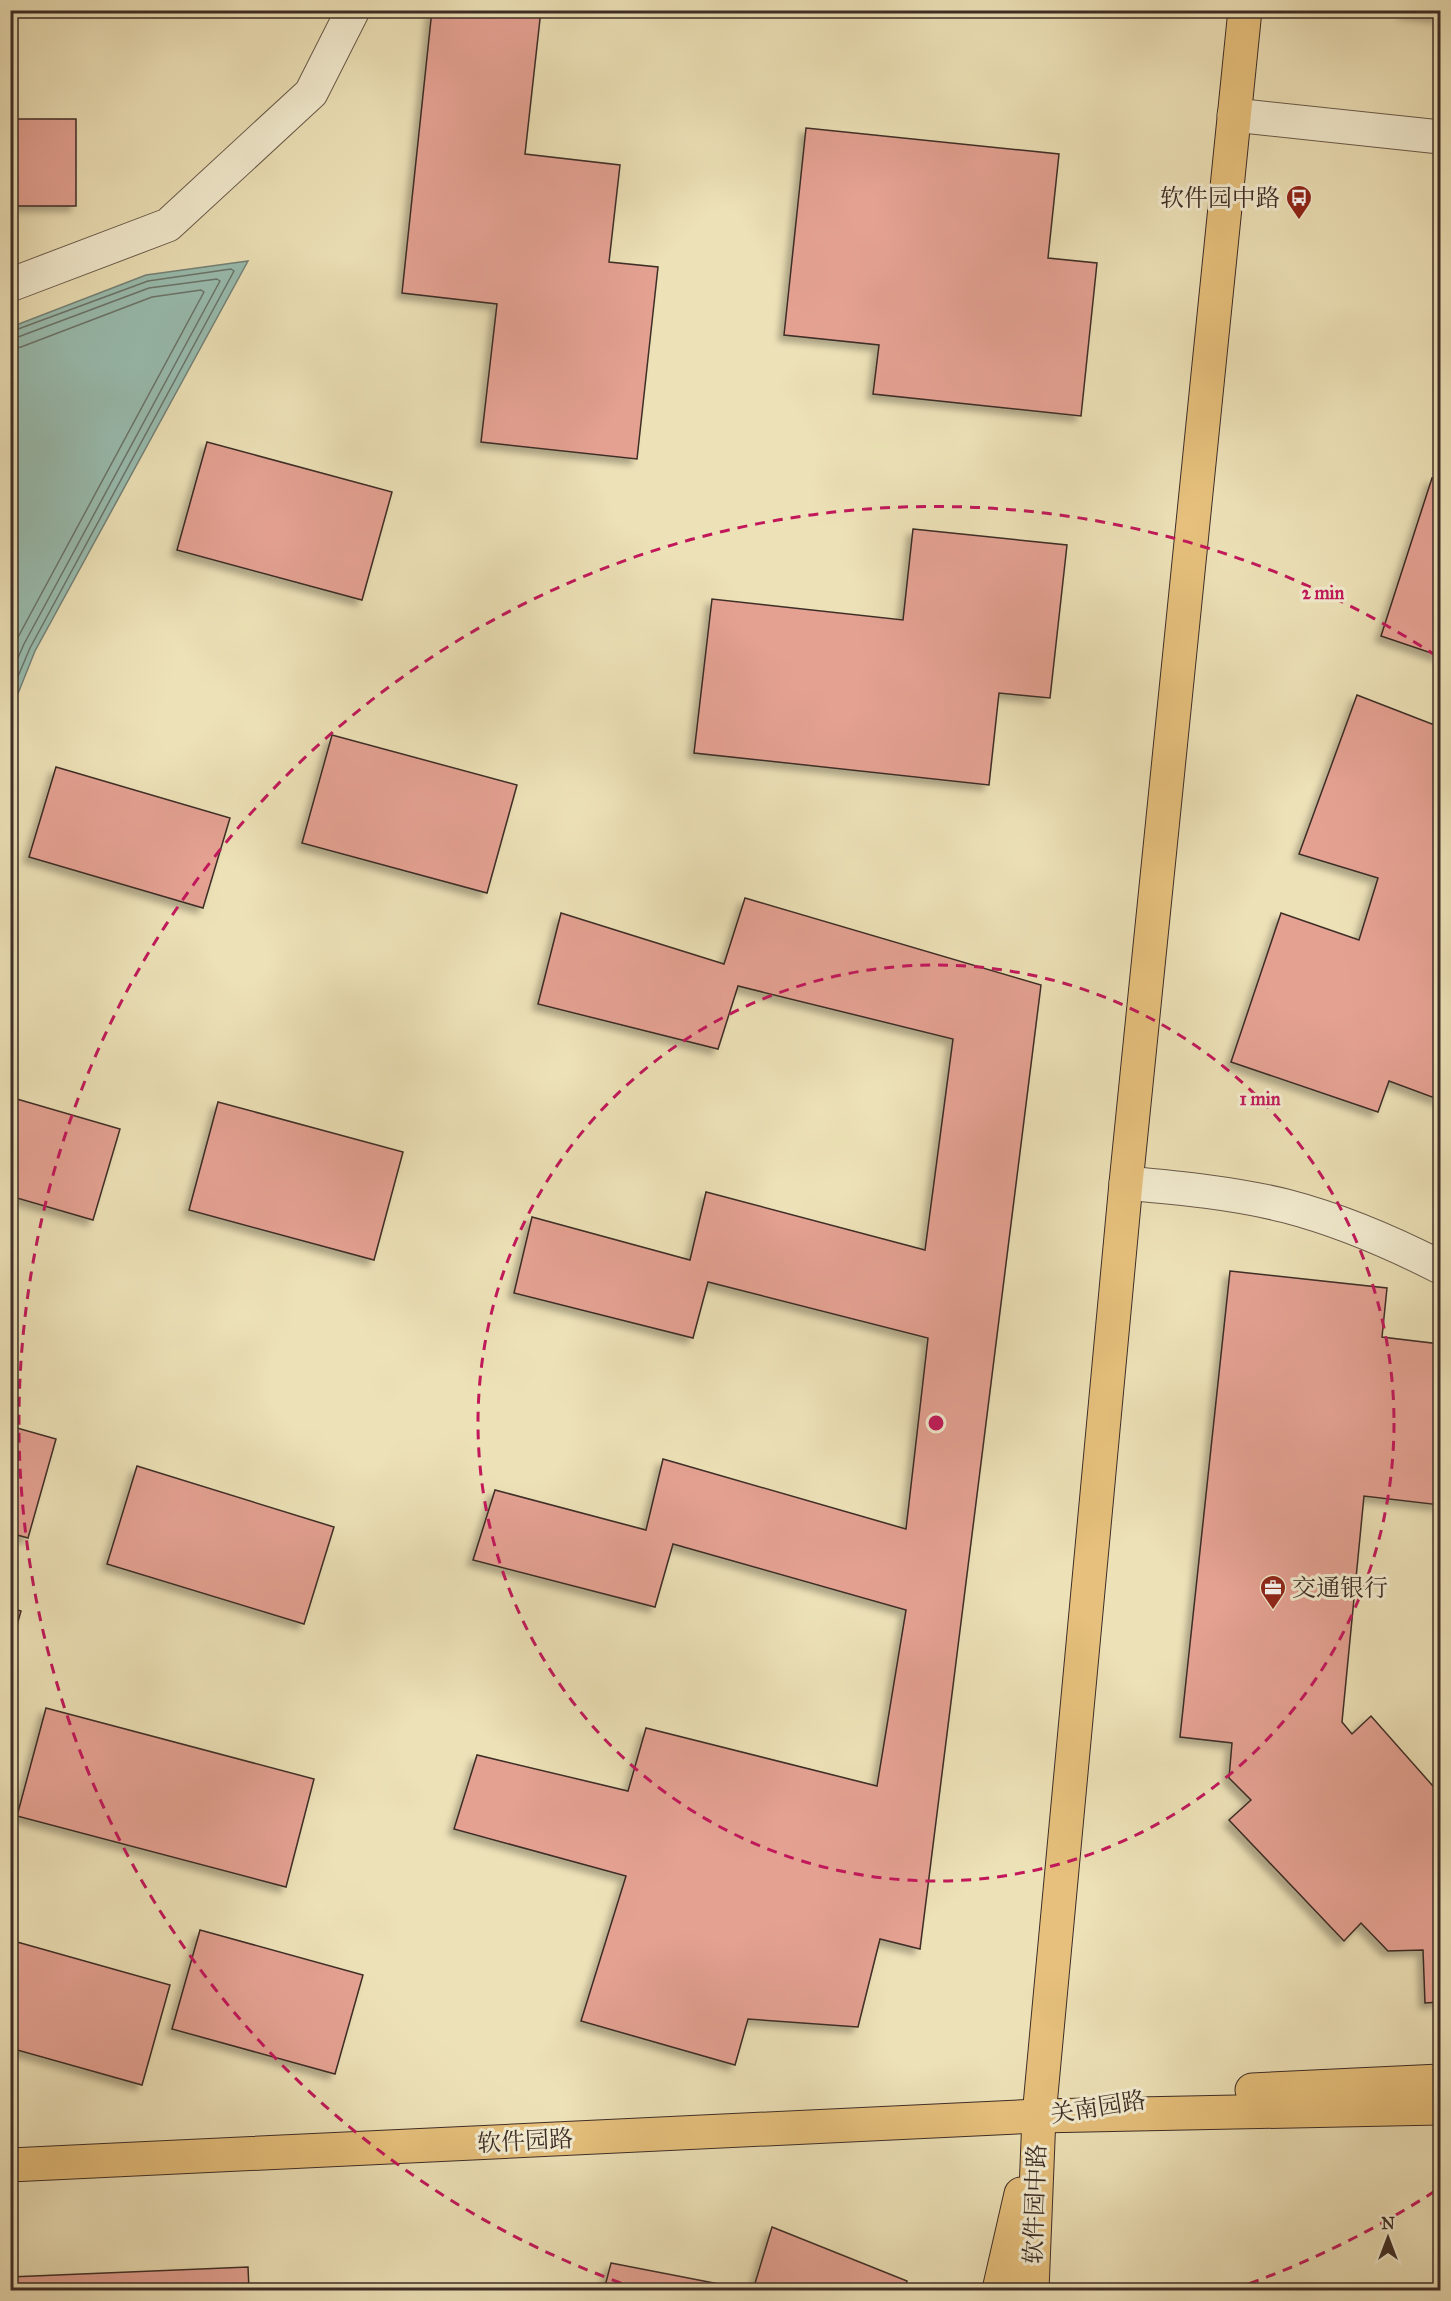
<svg xmlns="http://www.w3.org/2000/svg" width="1451" height="2301" viewBox="0 0 1451 2301" font-family="'IM FELL Great Primer','Noto Serif SC',serif">
	<style>
		.water { fill: #99bdb0; stroke: #748379; stroke-width: 1.5 }
		.lines { fill: none; stroke-linecap: round; stroke-linejoin: round }
		.shore { stroke: #6b756b; stroke-width: 1.5 }
		.building { fill: #e4a192; stroke: #3d2d26; stroke-width: 1.5; filter: url(#shadow) }
		.minor-casing { stroke: #695a4a; stroke-width: 35 }
		.major-casing { stroke: #3d2d26; stroke-width: 35 }
		.minor { stroke: #f3ecd0; stroke-width: 33 }
		.major { stroke: #e6c07c; stroke-width: 33 }
		.ring { fill: none; stroke: #c2185b; stroke-width: 3; stroke-dasharray: 10 8 }
		.labels { text-anchor: middle; dominant-baseline: central; stroke-width: 6; stroke-linejoin: round; paint-order: stroke }
		.poi-label { font-size: 24px; fill: #3d2d26; stroke: #f3ecd0; text-anchor: end }
		.street-label { font-size: 24px; fill: #3d2d26; stroke: #f3ecd0 }
		.centre { fill: #c2185b; stroke: #f3ecd0; stroke-width: 3 }
		.ring-label { font-size: 18px; text-anchor: middle; font-weight: bold; fill: #c2185b; stroke: #f3ecd0; stroke-width: 6; stroke-linejoin: round; paint-order: stroke }
	</style>
	<defs>
		<filter id="shadow"><feDropShadow dx="-5.5" dy="5.5" stdDeviation="3" flood-color="#0004"/></filter>
	</defs>
	<rect width="100%" height="100%" fill="#ede1b7"/>
	<filter id="stains"><feTurbulence type="fractalNoise" baseFrequency=".00333" numOctaves="4"/><feColorMatrix values="0 0 0 0 .2 0 0 0 0 .09 0 0 0 0 .02 0 0 0 .5 -.17"/></filter>
	<radialGradient id="worn" r=".72"><stop offset=".6" stop-color="#630" stop-opacity="0"/><stop offset="1" stop-color="#630" stop-opacity=".3"/></radialGradient>
	<!-- water -->
	<path class="water" d="M248,261L35,651L11,711V327L146,275Z"/>
	<g class="lines">
		<!-- shore -->
		<g class="shore">
			<path d="M10,332L148,281L231,269L234,271L30,648L10,695"/>
			<path d="M10,340L149,288L217,279L220,281L24,644L10,676"/>
			<path d="M10,349L21,347L152,297L201,290L204,292L10,652"/>
		</g>
	</g>
	<!-- building -->
	<g class="building">
		<path d="M432,10H541L525,154L620,165L609,262L658,267L637,459L481,442L497,304L402,293Z"/>
		<path d="M1404,10H1440V17L1403,13Z"/>
		<rect x="10" y="119" width="66" height="87"/>
		<path d="M806,128L1059,154L1048,258L1097,263L1081,416L873,394L879,345L784,335Z"/>
		<path d="M207,442L392,492L362,600L177,550Z"/>
		<path d="M1432,478L1440,481V656L1381,636Z"/>
		<path d="M913,529L1067,545L1050,698L999,693L989,785L694,753L712,599L903,620Z"/>
		<path d="M1357,695L1437,726L1440,715V1100L1389,1081L1378,1112L1231,1062L1281,913L1359,940L1378,878L1299,854Z"/>
		<path d="M332,735L517,785L487,893L302,843Z"/>
		<path d="M56,767L230,818L203,908L29,857Z"/>
		<path d="M745,898L1041,985L920,1949L880,1939L858,2027L748,2019L735,2065L581,2021L626,1876L454,1829L477,1755L628,1791L646,1728L877,1786L906,1610L673,1544L655,1607L473,1560L495,1490L646,1530L663,1459L906,1529L928,1338L708,1282L693,1338L514,1293L532,1217L690,1260L706,1192L925,1250L953,1039L738,986L718,1049L538,1004L561,913L724,964Z"/>
		<path d="M10,1097L120,1129L93,1220L10,1196Z"/>
		<path d="M218,1102L403,1152L374,1260L189,1210Z"/>
		<path d="M1230,1271L1387,1288L1382,1337L1440,1344V1505L1364,1496L1342,1722L1352,1734L1371,1716L1440,1794V2002L1425,2003L1423,1950L1388,1951L1361,1923L1344,1941L1229,1820L1251,1800L1229,1778L1232,1743L1180,1737Z"/>
		<path d="M10,1426L56,1439L28,1538L10,1533Z"/>
		<path d="M137,1466L334,1527L304,1624L107,1564Z"/>
		<path d="M10,1608L21,1611L10,1649Z"/>
		<path d="M46,1708L314,1779L286,1887L17,1816Z"/>
		<path d="M200,1930L363,1975L335,2074L172,2029Z"/>
		<path d="M10,1940L170,1985L142,2085L10,2048Z"/>
		<path d="M772,2227L907,2281L906,2290H753Z"/>
		<path d="M611,2263L750,2290H604Z"/>
		<path d="M248,2267L249,2290H10V2277Z"/>
	</g>
	<g class="lines">
		<defs>
			<g id="minor">
				<path d="M1234,115L1440,137"/>
				<path d="M10,285L168,225L311,93L353,10"/>
				<path d="M1126,1183C1180,1188 1234,1193 1286,1206C1340,1220 1391,1242 1440,1267"/>
			</g>
			<g id="major">
				<path d="M1252,2090L1440,2081"/>
				<path d="M10,2165L1039,2116L1440,2108"/>
				<path d="M999,2290L1021,2194"/>
				<path d="M1032,2290L1039,2116L1126,1183L1245,10"/>
			</g>
		</defs>
		<!-- minor casing -->
		<use href="#minor" class="minor-casing"/>
		<!-- major casing -->
		<use href="#major" class="major-casing"/>
		<!-- minor -->
		<use href="#minor" class="minor"/>
		<!-- major -->
		<use href="#major" class="major"/>
	</g>
	<!-- distance rings -->
	<g class="ring">
		<circle cx="936" cy="1423" r="458"/>
		<path d="M1435 2191A916 916 0 0 1 1234 2289M638 2289A916 916 0 1 1 1435 655"/>
	</g>
	<!-- icons -->
	<defs>
		<symbol id="bus-pin" viewBox="-11 -11 22 30"><path d="M0 17L-7.5 6A9.5 9.5 0 1 1 7.5 6Z" fill="#8f2418" stroke="#f3ecd0"/><path d="M-5-6H5V4H4V6H2V4H-2V6H-4V4H-5ZM-3.5-4V0h7V-4ZM-3.5 1.2v1.5H-2V1.2ZM2 1.2v1.5H3.5V1.2Z" fill="#fff"/></symbol>
		<symbol id="office-pin" viewBox="-11 -11 22 30"><path d="M0 17L-7.5 6A9.5 9.5 0 1 1 7.5 6Z" fill="#8f2418" stroke="#f3ecd0"/><path d="M-6-3h4V-5.5h4V-3h4V5H-6ZM-1-4.5V-3h2v-1.5ZM-6 0V1H6V0Z" fill="#fff"/></symbol>
	</defs>
	<g fill-rule="evenodd">
		<use href="#bus-pin" x="1284" y="183" width="30" height="40"/>
		<use href="#office-pin" x="1258" y="1573" width="30" height="40"/>
	</g>
	<g class="labels">
		<!-- poi labels -->
		<g class="poi-label">
			<text x="1280" y="198">软件园中路</text>
			<text x="1292" y="1588" text-anchor="start">交通银行</text>
		</g>
		<!-- street labels -->
		<g class="street-label">
			<text transform="translate(1098 2107) rotate(-9)">关南园路</text>
			<text transform="translate(525 2141) rotate(-3)">软件园路</text>
			<text transform="translate(1035 2204) rotate(-88)">软件园中路</text>
		</g>
	</g>
	<circle cx="936" cy="1423" r="9" class="centre"/>
	<g class="ring-label">
		<text x="1323" y="599">2 min</text>
		<text x="1260" y="1105">1 min</text>
	</g>
	<!-- margin -->
	<rect width="1451" height="2301" fill="none" stroke="#ede1b7" stroke-width="36"/>
	<rect x="12" y="12" width="1427" height="2277" fill="none" stroke="#3d2d26" stroke-width="3"/>
	<rect x="18" y="18" width="1415" height="2265" fill="none" stroke="#3d2d26" stroke-width="1.5"/>
	<!-- north arrow -->
	<g transform="translate(1388 2238)" stroke="#f3ecd0" stroke-width="4.5" paint-order="stroke">
	<path d="M0-4.5L10 22L0 15L-10 22Z" fill="#3d2d26"/>
	<text y="-9" font-size="16" font-weight="bold" text-anchor="middle" fill="#3d2d26">N</text>
	</g>
	<rect width="100%" height="100%" filter="url(#stains)"/>
	<rect width="100%" height="100%" fill="url(#worn)"/>
</svg>
